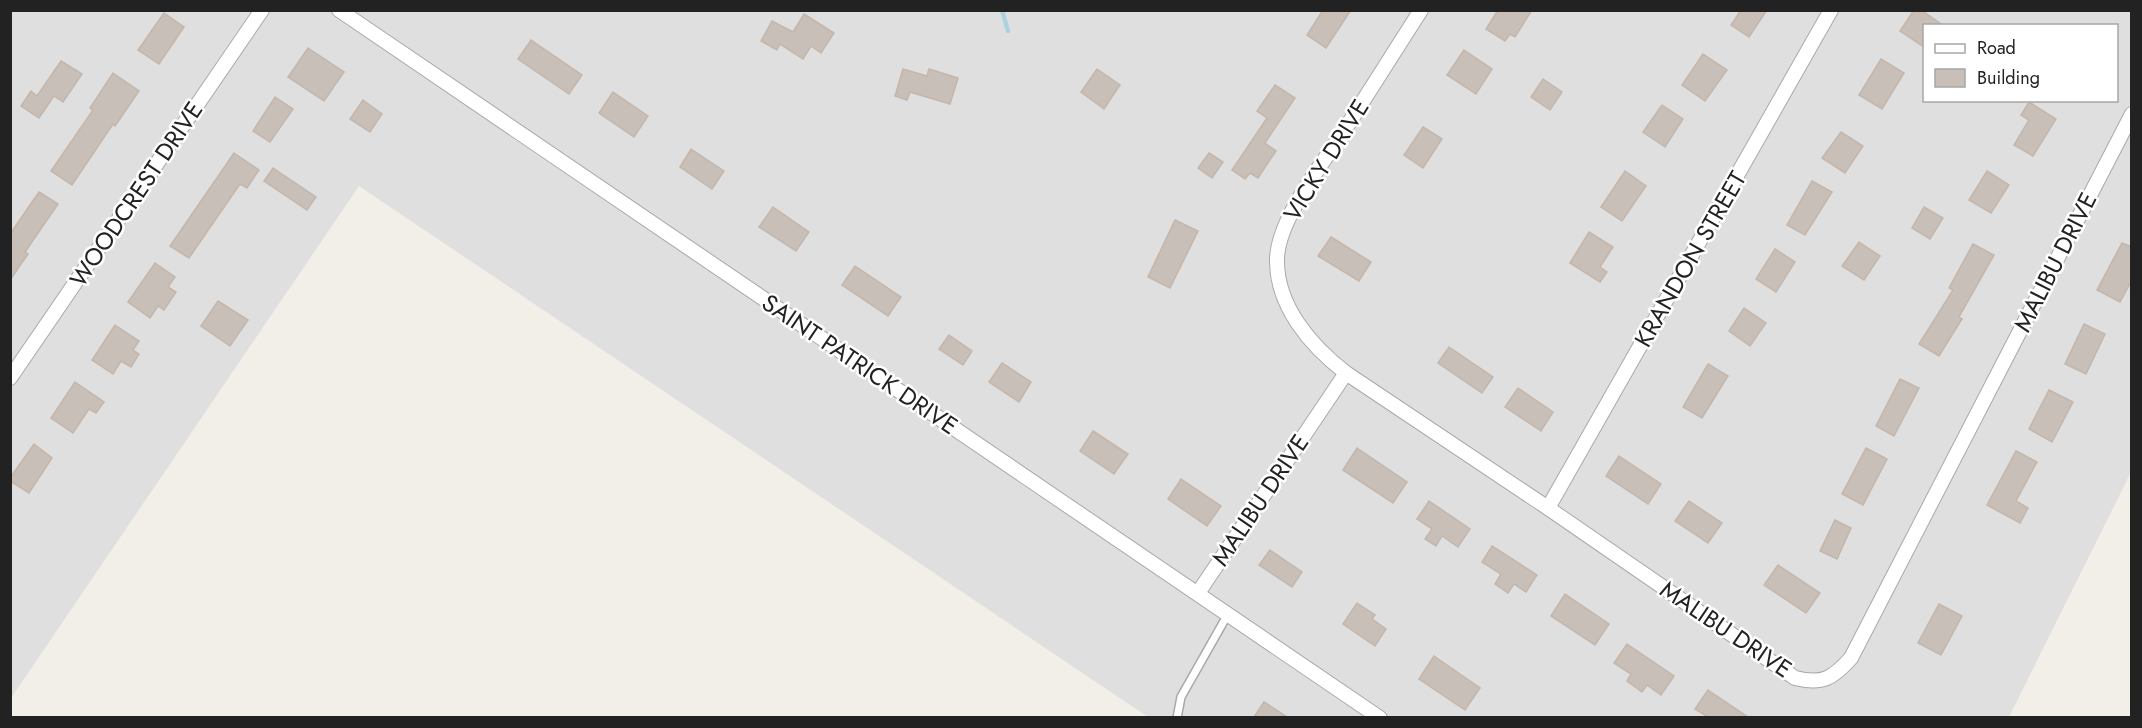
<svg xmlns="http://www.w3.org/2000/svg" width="2142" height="728" viewBox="0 0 2142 728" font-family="Jost,sans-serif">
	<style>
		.residential { fill: #e0dfdf; fill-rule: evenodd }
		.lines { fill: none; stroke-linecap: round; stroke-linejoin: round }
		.stream { stroke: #aad3df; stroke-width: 4.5 }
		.building { fill: #c7bfb8; stroke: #c4b6ab; stroke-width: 1.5 }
		.lane-casing { stroke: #a9a9a9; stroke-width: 10 }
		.street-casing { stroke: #a9a9a9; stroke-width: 16 }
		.lane { stroke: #fff; stroke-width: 7 }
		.street { stroke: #fff; stroke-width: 14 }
		.labels { text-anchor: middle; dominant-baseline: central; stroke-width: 5; stroke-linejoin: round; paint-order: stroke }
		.street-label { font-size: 24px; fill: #222; stroke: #fff }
	</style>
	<rect width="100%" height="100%" fill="#f2efe9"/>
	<!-- residential -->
	<path class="residential" d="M11,11H2131V472L2009,717H1148L359,186L11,698ZM1924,26H2116V100H1924Z"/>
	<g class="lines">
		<!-- stream -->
		<path class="stream" d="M1002,10L1008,31"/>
	</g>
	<!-- building -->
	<g class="building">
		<path d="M1323,10H1351L1326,48L1307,35Z"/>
		<path d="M1498,10H1532L1515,37L1510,34L1505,41L1486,29Z"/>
		<path d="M1741,10H1767L1749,37L1731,25Z"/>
		<path d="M1914,10H1921L1944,26H1924V47L1900,31Z"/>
		<path d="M164,13L184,27L159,64L138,50Z"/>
		<path d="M804,14L834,33L821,53L811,46L803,59L780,44L777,50L761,41L772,21L793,32Z"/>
		<path d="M531,40L582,75L569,94L518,59Z"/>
		<path d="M308,48L344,72L324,101L288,77Z"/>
		<path d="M1464,50L1492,69L1476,94L1447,75Z"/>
		<path d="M1703,54L1727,70L1705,101L1682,85Z"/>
		<path d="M1881,59L1904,73L1882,109L1859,95Z"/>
		<path d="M61,61L82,74L63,102L54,96L39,118L21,106L31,91L37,96Z"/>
		<path d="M903,69L927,76L929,69L958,78L950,104L910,92L907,100L895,96Z"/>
		<path d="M1097,69L1120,85L1104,109L1081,92Z"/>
		<path d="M113,73L139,91L115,126L113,124L72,185L51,171L93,110L90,108Z"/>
		<path d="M1543,79L1562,92L1550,110L1531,97Z"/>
		<path d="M1275,85L1295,98L1265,143L1276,151L1258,178L1250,173L1245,179L1232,170L1267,118L1257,111Z"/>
		<path d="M613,92L648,116L634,137L599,113Z"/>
		<path d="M275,97L293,109L270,142L253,131Z"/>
		<path d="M363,100L382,114L370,132L350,119Z"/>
		<path d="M2029,102L2056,119L2033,156L2014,145L2029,120L2021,115Z"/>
		<path d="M1662,105L1683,119L1665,147L1643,132Z"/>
		<path d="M1423,127L1442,139L1423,168L1404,155Z"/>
		<path d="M1841,132L1863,146L1845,173L1822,158Z"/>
		<path d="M691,149L724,171L712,189L680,167Z"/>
		<path d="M234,153L259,170L247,188L240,184L189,258L170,246Z"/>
		<path d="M1209,153L1223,162L1212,178L1198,168Z"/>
		<path d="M273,168L316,197L307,210L264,181Z"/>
		<path d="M1625,171L1646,186L1622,221L1601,207Z"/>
		<path d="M1987,171L2009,185L1991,213L1969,200Z"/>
		<path d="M1812,181L1832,192L1805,235L1787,225Z"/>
		<path d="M39,192L58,204L25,252L28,254L10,280V234Z"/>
		<path d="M773,207L809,232L796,251L759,227Z"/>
		<path d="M1924,207L1943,218L1930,239L1912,228Z"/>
		<path d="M1175,220L1198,231L1170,288L1148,277Z"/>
		<path d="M1589,232L1613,247L1600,267L1607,272L1600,282L1570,263Z"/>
		<path d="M1331,237L1371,262L1359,281L1318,256Z"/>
		<path d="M1859,242L1880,256L1864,280L1842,266Z"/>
		<path d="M2122,243L2132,247V280L2120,302L2097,290Z"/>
		<path d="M1973,244L1994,255L1959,317L1962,319L1939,356L1919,344L1953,290L1949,288Z"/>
		<path d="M1775,249L1795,262L1776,292L1756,279Z"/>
		<path d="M155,263L175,277L168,287L176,292L164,310L158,306L150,318L128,302Z"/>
		<path d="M855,266L901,297L888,316L842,285Z"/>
		<path d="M218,301L248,320L230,346L201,326Z"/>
		<path d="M1744,308L1766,323L1750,346L1729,331Z"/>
		<path d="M2084,324L2105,334L2086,374L2065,364Z"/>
		<path d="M115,325L139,341L133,350L139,354L131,367L121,361L113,374L92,360Z"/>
		<path d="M949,335L972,351L963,365L939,349Z"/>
		<path d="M1449,347L1493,377L1482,393L1438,363Z"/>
		<path d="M1002,363L1031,382L1019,402L989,382Z"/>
		<path d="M1708,364L1728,376L1702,418L1683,407Z"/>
		<path d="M1900,379L1919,388L1894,436L1876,426Z"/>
		<path d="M75,382L104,402L96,413L89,409L73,433L51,418Z"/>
		<path d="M1518,388L1553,412L1541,431L1505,407Z"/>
		<path d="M2049,390L2073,402L2052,442L2029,429Z"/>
		<path d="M1093,431L1128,454L1114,474L1080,451Z"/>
		<path d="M34,444L52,458L29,493L10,481V478Z"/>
		<path d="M1357,448L1407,482L1393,503L1343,470Z"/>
		<path d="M1866,448L1887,459L1863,505L1842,494Z"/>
		<path d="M2016,451L2037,462L2016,501L2028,508L2020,523L1987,505Z"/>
		<path d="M1619,456L1661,484L1648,504L1606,476Z"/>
		<path d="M1181,479L1221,506L1207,526L1168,499Z"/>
		<path d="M1429,501L1470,529L1458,547L1442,536L1436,546L1425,539L1432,529L1417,519Z"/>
		<path d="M1689,501L1722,523L1708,543L1675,521Z"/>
		<path d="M1835,520L1851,528L1837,559L1820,551Z"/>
		<path d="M1492,546L1537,575L1526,592L1514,584L1508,593L1495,584L1501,574L1482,562Z"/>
		<path d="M1270,550L1302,572L1292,587L1259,565Z"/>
		<path d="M1778,565L1820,593L1806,613L1764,585Z"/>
		<path d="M1565,594L1609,624L1595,645L1551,616Z"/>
		<path d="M1357,603L1375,615L1372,619L1386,629L1375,646L1343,624Z"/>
		<path d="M1939,604L1962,616L1941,655L1918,643Z"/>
		<path d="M1627,644L1674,676L1661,695L1647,685L1642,692L1627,681L1631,674L1614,663Z"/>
		<path d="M1434,656L1480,688L1465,710L1419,679Z"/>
		<path d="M1708,690L1748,717H1708L1695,709Z"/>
		<path d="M1264,702L1287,717H1254Z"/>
	</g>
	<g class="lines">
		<defs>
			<path id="lane" d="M1177,718L1181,697L1228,614"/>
			<g id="street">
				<path d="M339,10L1380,718"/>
				<path d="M1421,10C1394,52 1368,93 1342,134C1320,167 1278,220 1277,259C1276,306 1311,346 1346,373L1548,508L1795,678C1823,685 1833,678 1851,658L2132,114"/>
				<path d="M10,378L262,10"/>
				<path d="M1548,508L1831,10"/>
				<path d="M1198,593L1346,373"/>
			</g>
		</defs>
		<!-- lane casing -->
		<use href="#lane" class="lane-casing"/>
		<!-- street casing -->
		<use href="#street" class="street-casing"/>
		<!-- lane -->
		<use href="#lane" class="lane"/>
		<!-- street -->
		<use href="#street" class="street"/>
	</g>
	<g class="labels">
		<!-- street labels -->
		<g class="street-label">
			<text transform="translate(1326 160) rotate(-58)">VICKY DRIVE</text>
			<text transform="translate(136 194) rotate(-56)">WOODCREST DRIVE</text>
			<text transform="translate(1690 259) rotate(-60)">KRANDON STREET</text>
			<text transform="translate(2055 262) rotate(-63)">MALIBU DRIVE</text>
			<text transform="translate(860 364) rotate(34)">SAINT PATRICK DRIVE</text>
			<text transform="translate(1260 500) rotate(-56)">MALIBU DRIVE</text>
			<text transform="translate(1726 629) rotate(34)">MALIBU DRIVE</text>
		</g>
	</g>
	<!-- border -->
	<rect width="2142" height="728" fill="none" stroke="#222222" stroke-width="24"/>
	<!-- legend -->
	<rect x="1923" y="24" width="195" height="78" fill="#ffffff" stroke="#a7a7a7" stroke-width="1.5"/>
	<rect x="1935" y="44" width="30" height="9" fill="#ffffff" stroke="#a7a7a7" stroke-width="1.5"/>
	<text x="1977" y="54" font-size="18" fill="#222222">Road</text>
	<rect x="1935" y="69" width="30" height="18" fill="#c7bfb8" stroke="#a7a7a7" stroke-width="1.5"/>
	<text x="1977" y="84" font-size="18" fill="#222222">Building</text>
</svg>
